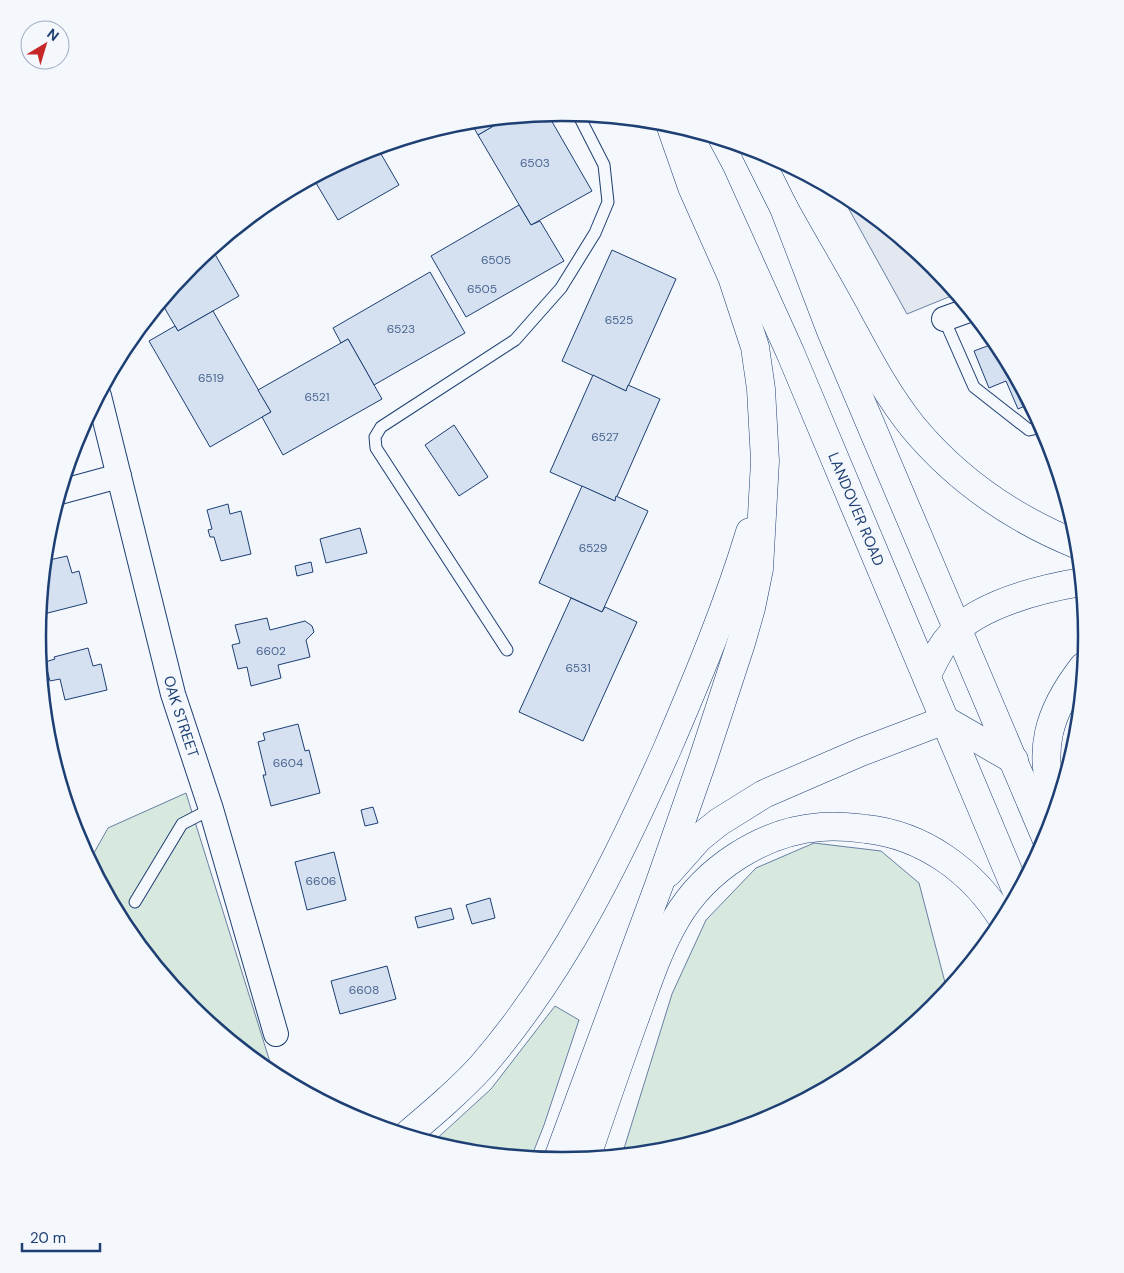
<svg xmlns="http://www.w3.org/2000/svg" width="1124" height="1273" viewBox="0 0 1124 1273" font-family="'DM Sans',sans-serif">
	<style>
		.green { fill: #d7e8df; stroke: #687fa3 }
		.parking { fill: #e3e8f0; stroke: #687fa3 }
		.building { fill: #d5e0f0; stroke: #1d3f73 }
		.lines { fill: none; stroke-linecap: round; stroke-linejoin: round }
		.service-casing { stroke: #1d3f73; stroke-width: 13 }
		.minor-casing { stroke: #1d3f73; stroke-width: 26 }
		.primary-casing { stroke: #1d3f73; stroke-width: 29 }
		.motorway-casing { stroke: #1d3f73; stroke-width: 29 }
		.service { stroke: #f4f7fb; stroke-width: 11 }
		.minor { stroke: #f4f7fb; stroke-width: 24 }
		.primary { stroke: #f4f7fb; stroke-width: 28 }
		.motorway { stroke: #f4f7fb; stroke-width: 28 }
		.labels { text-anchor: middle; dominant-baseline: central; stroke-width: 4; stroke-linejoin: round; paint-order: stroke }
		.number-label { font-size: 12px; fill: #4b6792 }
		.street-label { font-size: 15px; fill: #1d3f73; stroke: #f4f7fb }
		.rim { fill: none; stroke: #1d3f73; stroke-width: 2.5 }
	</style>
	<rect width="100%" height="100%" fill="#f4f7fb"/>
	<!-- green -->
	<g class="green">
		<path d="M1077,729L1076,739L1066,773C1063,760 1067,739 1077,729Z"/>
		<path d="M186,793L270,1062L261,1064L191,1007L126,928L90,860L108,828Z"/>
		<path d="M814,843L881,851L919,883L947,990L933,1008L853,1073L762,1121L664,1151L622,1155L672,994L706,920L756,868Z"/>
		<path d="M555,1006L579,1020L544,1125L531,1158L459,1151L432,1143L491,1089Z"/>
	</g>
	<!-- parking -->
	<path class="parking" d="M840,193L854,201L933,266L956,294L907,314Z"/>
	<!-- building -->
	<g class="building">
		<path d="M547,113L592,191L531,225L478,135L509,117Z"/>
		<path d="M509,117L478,135L470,121Z"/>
		<path d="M377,147L399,185L338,220L313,178L362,152Z"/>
		<path d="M519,205L531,225L540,221L564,261L466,317L431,256Z"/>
		<path d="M212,249L239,296L178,331L161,302L191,265Z"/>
		<path d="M612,250L676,279L626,391L562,361Z"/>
		<path d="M430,272L465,333L374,385L348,339L341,343L333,328Z"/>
		<path d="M213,311L271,412L210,447L149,341L175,326L178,331Z"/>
		<path d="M348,339L382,399L283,455L262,417L271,412L258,390Z"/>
		<path d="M994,340L998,345L1031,407L1026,409L1025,406L1018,409L1006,381L989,388L974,351L990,345L988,342Z"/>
		<path d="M593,375L626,391L628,385L660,399L615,501L550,472Z"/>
		<path d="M454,425L488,477L459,496L425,445Z"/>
		<path d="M582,486L615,501L616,496L648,511L602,612L539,583Z"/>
		<path d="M228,504L230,514L241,511L251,554L221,561L214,537H210L208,530L212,529L207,510Z"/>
		<path d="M360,528L367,553L326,563L320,539Z"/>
		<path d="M67,556L72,573L79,571L87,603L40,615L45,561Z"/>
		<path d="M311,562L313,572L297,576L295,566Z"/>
		<path d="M571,598L602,612L605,607L637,622L583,741L519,712Z"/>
		<path d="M267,618L270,630L305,621L312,626L314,632L306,640L310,657L278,665L281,678L251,686L247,667L238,669L232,645L240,643L235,625Z"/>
		<path d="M88,648L93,666L101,664L107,690L65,700L60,679L50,681L45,662L55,659L54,657Z"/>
		<path d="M298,724L305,751L309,750L320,793L271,806L263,775H266L258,742L265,740L263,733Z"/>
		<path d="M373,807L378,823L365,826L361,810Z"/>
		<path d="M334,852L346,900L307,910L295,862Z"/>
		<path d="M490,898L495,918L472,924L466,905Z"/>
		<path d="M451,908L454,919L418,928L415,917Z"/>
		<path d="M387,966L396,999L340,1014L331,981Z"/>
	</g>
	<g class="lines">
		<defs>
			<g id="service">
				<path d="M944,319L974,387L1029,430L1042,427"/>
				<path d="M507,650L376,448L375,437L381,427L515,340L561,288L595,233L608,202L604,165L578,114"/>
				<path d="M135,902L182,824L211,809"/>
			</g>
			<g id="minor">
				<path d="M944,319L969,310"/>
				<path id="s1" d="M99,396L173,694L211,809L276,1034"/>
				<path d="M60,492L119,476"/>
			</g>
			<g id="primary">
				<path id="s2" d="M685,128L711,177L790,352L1017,892"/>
				<path d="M755,150L784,208L831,331L1046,838"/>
			</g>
			<g id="motorway">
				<path d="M784,208C806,248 830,287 851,327C870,362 888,396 913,427C957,480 1014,519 1078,545"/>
				<path d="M927,675C934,661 940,647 951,635C980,604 1040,589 1081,582"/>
				<path d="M1056,807C1036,752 1048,712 1083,667"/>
				<path d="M668,873L699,838L719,822L764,794L861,752L945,720L1014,760"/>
				<path d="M407,1135C433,1113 459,1091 482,1066C563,972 618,860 668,747C698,677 728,605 750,532"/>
				<path d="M586,1159C601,1113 617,1068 633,1023C646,988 657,951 676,919C705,869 763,831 821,827C836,826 851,827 866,829C923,835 973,871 1003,920"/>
				<path d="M557,1161L659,885L703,759L741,643L751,608L759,569L765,461L761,389L755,347L732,277L692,187L670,124"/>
			</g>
		</defs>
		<!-- service casing -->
		<use href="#service" class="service-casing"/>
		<!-- minor casing -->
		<use href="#minor" class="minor-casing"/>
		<!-- primary casing -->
		<use href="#primary" class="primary-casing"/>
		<!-- motorway casing -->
		<use href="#motorway" class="motorway-casing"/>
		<!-- service -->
		<use href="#service" class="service"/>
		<!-- minor -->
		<use href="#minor" class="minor"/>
		<!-- primary -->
		<use href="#primary" class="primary"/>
		<!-- motorway -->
		<use href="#motorway" class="motorway"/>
	</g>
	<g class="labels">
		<!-- number labels -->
		<g class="number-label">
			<text x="535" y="163">6503</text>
			<text x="496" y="260">6505</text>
			<text x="482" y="289">6505</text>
			<text x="619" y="320">6525</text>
			<text x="401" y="329">6523</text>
			<text x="211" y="378">6519</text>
			<text x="317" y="397">6521</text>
			<text x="605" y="437">6527</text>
			<text x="593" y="548">6529</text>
			<text x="271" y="651">6602</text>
			<text x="578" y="668">6531</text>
			<text x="288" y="763">6604</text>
			<text x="321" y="881">6606</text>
			<text x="364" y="990">6608</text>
		</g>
		<!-- street labels -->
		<g class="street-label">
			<text stroke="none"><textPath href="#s2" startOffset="418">LANDOVER ROAD</textPath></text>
			<text stroke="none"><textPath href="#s1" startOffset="331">OAK STREET</textPath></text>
		</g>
	</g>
	<!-- crop -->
	<path d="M0 0H1124V1273H0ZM561 121H563A515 515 0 0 1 1078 636V637A515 515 0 0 1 563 1152H561A515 515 0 0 1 46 637V636A515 515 0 0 1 561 121Z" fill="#f4f7fb" fill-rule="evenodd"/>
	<path class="rim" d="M561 121H563A515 515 0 0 1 1078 636V637A515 515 0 0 1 563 1152H561A515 515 0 0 1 46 637V636A515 515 0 0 1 561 121Z"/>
	<!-- north arrow -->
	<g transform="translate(45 45) rotate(38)"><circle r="24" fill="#f4f7fb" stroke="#9eadc5"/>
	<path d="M0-4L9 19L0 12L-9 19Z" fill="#c62828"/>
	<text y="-8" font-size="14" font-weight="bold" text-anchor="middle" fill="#1d3f73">N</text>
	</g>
	<!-- scale -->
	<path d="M22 1243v8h78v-8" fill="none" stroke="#1d3f73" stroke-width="2.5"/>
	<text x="30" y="1243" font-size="15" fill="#1d3f73" stroke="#f4f7fb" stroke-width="4" paint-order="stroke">20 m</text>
</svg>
